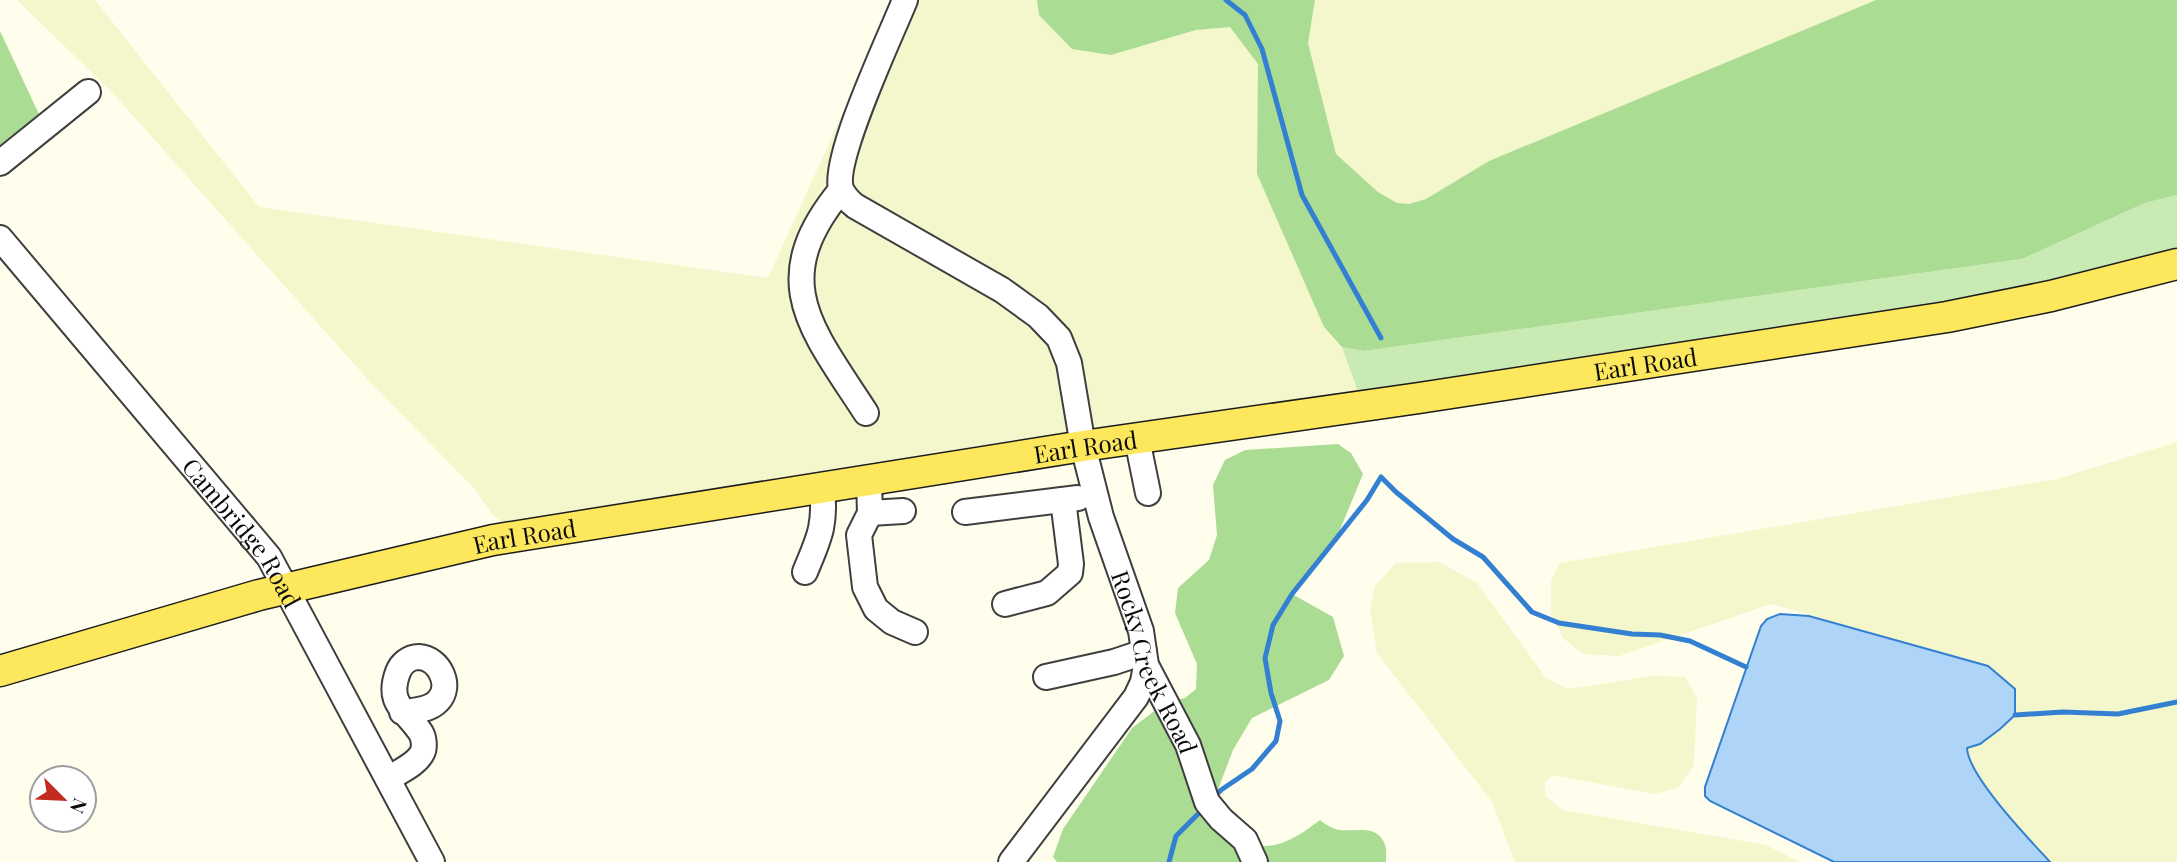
<svg xmlns="http://www.w3.org/2000/svg" width="2177" height="862" viewBox="0 0 2177 862" font-family="'Playfair Display',serif">
	<style>
		.farmland { fill: #f4f6cb }
		.green { fill: #caeab4 }
		.forest { fill: #abdc93 }
		.water { fill: #aed4f8; stroke: #3380d2; stroke-width: 2 }
		.lines { fill: none; stroke-linecap: round; stroke-linejoin: round }
		.stream { stroke: #3380d2; stroke-width: 5 }
		.minor-casing { stroke: #3f3f3f; stroke-width: 28 }
		.major-casing { stroke: #1d1d1d; stroke-width: 33 }
		.minor { stroke: #fff; stroke-width: 24 }
		.major { stroke: #fde85d; stroke-width: 30 }
		.labels { text-anchor: middle; dominant-baseline: central; stroke-width: 7; stroke-linejoin: round; paint-order: stroke }
		.street-label { font-size: 24px; fill: #0c0c0c; stroke: #fff }
	</style>
	<rect width="100%" height="100%" fill="#fffdec"/>
	<!-- farmland -->
	<g class="farmland">
		<path d="M17,0H95L259,207L768,278L894,0H1037L1039,15L1111,55L1196,30L1230,26L1258,64L1257,174L1324,327L1342,347L1363,406L519,536L493,515L474,488L371,383L112,92Z"/>
		<path d="M1315,0H1876L1489,161L1426,199L1409,204L1397,203L1378,192L1336,154L1308,43Z"/>
		<path d="M2177,442V862H2050L1994,798L1967,756V748L1980,744L2000,729L1988,666L1771,604L1619,656L1583,654L1563,638L1551,613V581L1560,563L2057,479Z"/>
		<path d="M1439,562L1477,583L1546,678L1568,689L1654,676L1685,677L1697,698L1694,765L1678,788L1654,794L1553,775L1545,782V796L1563,810L1766,845L1800,862H1515L1492,802L1377,653L1370,609L1375,586L1396,563Z"/>
	</g>
	<!-- green -->
	<path class="green" d="M2177,195V264L1363,406L1342,347L1364,351L2022,259L2145,203Z"/>
	<!-- forest -->
	<g class="forest">
		<path d="M1037,0H1315L1308,43L1336,154L1378,192L1397,203L1409,204L1426,199L1489,161L1876,0H2177V195L2145,203L2022,259L1364,351L1342,347L1324,327L1257,174L1258,64L1230,27L1196,30L1111,55L1072,49L1039,15Z"/>
		<path d="M0,31L45,127L0,163Z"/>
		<path d="M1338,444L1351,453L1363,474L1337,537L1292,594L1333,617L1344,656L1329,680L1252,718L1233,750L1211,808C1222,818 1232,831 1244,839C1270,857 1299,836 1320,820C1326,825 1333,829 1340,830C1356,832 1378,824 1385,845C1387,850 1386,857 1386,862H1057L1053,857L1063,829L1132,728L1165,703L1185,698L1196,689L1197,664L1175,613L1178,588L1209,560L1217,535L1213,485L1225,460L1245,450Z"/>
	</g>
	<!-- water -->
	<path class="water" d="M1780,614L1809,616L1988,666L2015,689V715L2000,729L1980,744L1967,748C1968,776 2030,840 2050,862H1834L1710,801L1705,796V787L1761,626L1767,619Z"/>
	<g class="lines">
		<!-- stream -->
		<g class="stream">
			<path d="M1226,0L1245,15L1262,49L1302,195L1381,338"/>
			<path d="M2015,715L2063,712L2118,714L2177,702"/>
			<path d="M1213,798L1221,790L1252,769L1276,741L1280,721L1271,693L1265,658L1273,625L1292,594L1367,500L1381,477L1396,492L1453,539L1483,557L1532,612L1559,623L1632,634L1660,635L1690,641L1746,667"/>
			<path d="M1169,862L1176,836L1204,808"/>
		</g>
		<defs>
			<g id="minor">
				<path id="s1" d="M905,0C891,35 832,159 841,189C844,196 850,202 855,206L1002,290L1038,316L1059,338L1069,363L1083,446L1101,517L1141,631L1146,665L1188,745L1207,802L1221,819L1245,840L1255,862"/>
				<path d="M0,163L88,92"/>
				<path d="M841,190C766,281 811,328 866,413"/>
				<path id="s2" d="M0,238L269,557L432,862"/>
				<path d="M1137,439L1148,493"/>
				<path d="M869,481L870,513L859,535L865,587L876,609L892,622L915,632"/>
				<path d="M965,512L1078,498"/>
				<path d="M870,513L903,511"/>
				<path d="M805,572C819,538 826,526 822,488"/>
				<path d="M1005,604L1047,593L1070,573L1071,564L1063,500"/>
				<path d="M1046,677L1114,662L1144,652"/>
				<path d="M388,779C398,772 416,765 422,753C425,748 424,738 421,733C406,710 386,704 398,672C401,664 409,657 419,657C439,658 453,686 438,701C430,710 414,711 402,712"/>
				<path d="M1011,862L1136,697L1143,682L1146,665"/>
			</g>
			<g id="major">
				<path id="s3" d="M0,671L259,595L493,540L1083,446L1419,398L1947,317L2051,296L2177,264"/>
			</g>
		</defs>
		<!-- minor casing -->
		<use href="#minor" class="minor-casing"/>
		<!-- major casing -->
		<use href="#major" class="major-casing"/>
		<!-- minor -->
		<use href="#minor" class="minor"/>
		<!-- major -->
		<use href="#major" class="major"/>
	</g>
	<g class="labels">
		<!-- street labels -->
		<g class="street-label">
			<text stroke="none"><textPath href="#s3" startOffset="1676">Earl Road</textPath></text>
			<text stroke="none"><textPath href="#s3" startOffset="1110">Earl Road</textPath></text>
			<text stroke="none"><textPath href="#s2" startOffset="382">Cambridge Road</textPath></text>
			<text stroke="none"><textPath href="#s3" startOffset="542">Earl Road</textPath></text>
			<text stroke="none"><textPath href="#s1" startOffset="807">Rocky Creek Road</textPath></text>
		</g>
	</g>
	<!-- north arrow -->
	<g transform="translate(63 799) rotate(114)"><circle r="33" fill="#ffffff" stroke="#9e9e9e" stroke-width="2"/>
	<path d="M0-5L12 26L0 18L-12 26Z" fill="#c12b20"/>
	<text y="-10" font-size="19" font-weight="bold" text-anchor="middle" fill="#0c0c0c">N</text>
	</g>
</svg>
